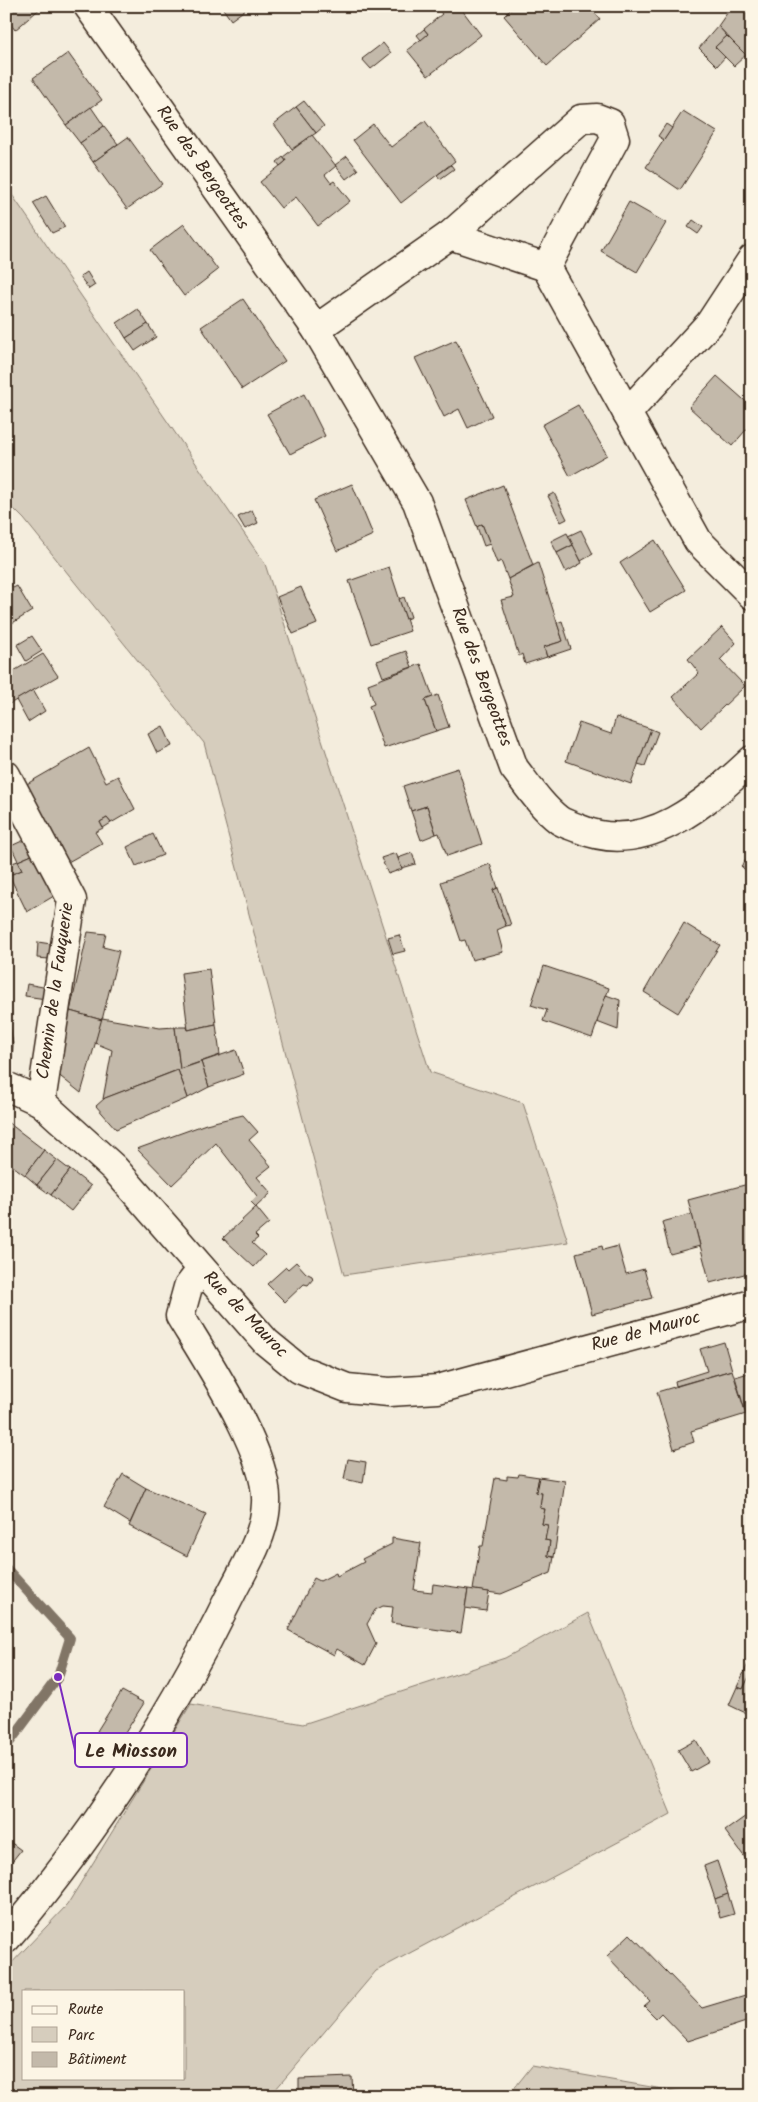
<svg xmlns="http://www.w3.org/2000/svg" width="758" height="2102" viewBox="0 0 758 2102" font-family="Kalam,sans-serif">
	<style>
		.green { fill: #d6cdbd; stroke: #887c6e; fill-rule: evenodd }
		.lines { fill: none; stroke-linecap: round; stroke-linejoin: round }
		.stream { stroke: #817466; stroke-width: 10 }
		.building { fill: #c3b9aa; stroke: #3b2a1e }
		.minor-casing { stroke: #3b2a1e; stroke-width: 31 }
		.minor { stroke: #fcf5e5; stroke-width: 28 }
		.labels { text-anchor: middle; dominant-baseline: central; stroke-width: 4; stroke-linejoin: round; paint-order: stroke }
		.street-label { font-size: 18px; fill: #3b2a1e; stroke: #fcf5e5 }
		.leader { fill: none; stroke: #7b2cbf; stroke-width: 2 }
		.callout-dot { fill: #7b2cbf; stroke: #fcf5e5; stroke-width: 2 }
		.callout { fill: #fcf5e5; stroke: #7b2cbf; stroke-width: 2 }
		.callout-label { font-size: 19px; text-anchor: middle; font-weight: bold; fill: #3b2a1e }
	</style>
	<rect width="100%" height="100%" fill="#f4eddd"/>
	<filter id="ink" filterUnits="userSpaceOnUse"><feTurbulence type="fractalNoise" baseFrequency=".02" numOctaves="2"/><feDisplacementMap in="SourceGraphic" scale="10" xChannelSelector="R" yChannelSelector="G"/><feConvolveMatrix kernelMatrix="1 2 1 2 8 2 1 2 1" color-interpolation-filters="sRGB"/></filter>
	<g filter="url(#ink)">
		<!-- green -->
		<g class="green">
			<path d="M6,186L265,564L430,1072L523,1103L568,1242L344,1275L204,743L24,519L6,501Z"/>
			<path d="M588,1613L671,1814L376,1971L270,2096H6V1969L67,1905L191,1704L303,1724L505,1658ZM24,1991H184V2078H24Z"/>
			<path d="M532,2066L702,2096H508Z"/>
		</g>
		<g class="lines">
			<!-- stream -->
			<path class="stream" d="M6,1568L70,1638L58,1677L6,1747"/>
		</g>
		<!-- building -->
		<g class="building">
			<path d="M6,6H43L15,30L6,18Z"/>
			<path d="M221,6H250L231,20Z"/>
			<path d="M439,6H459L481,35L428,76L407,50L428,34L424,29L442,14L437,8Z"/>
			<path d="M514,6H589L600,19L547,66L504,16Z"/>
			<path d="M732,6H748L752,9V48L746,56L718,26Z"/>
			<path d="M718,26L727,36L715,47L725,57L717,66L699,48Z"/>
			<path d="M424,29L428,34L421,40L417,35Z"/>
			<path d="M727,36L746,55L734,66L715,47Z"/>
			<path d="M383,43L391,53L371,69L362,59Z"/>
			<path d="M68,53L102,100L66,125L33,78Z"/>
			<path d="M304,101L324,126L316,133L296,107Z"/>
			<path d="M91,107L104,126L80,143L66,125Z"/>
			<path d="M296,107L316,133L292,149L274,124Z"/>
			<path d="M683,111L717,132L680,190L646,167Z"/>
			<path d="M425,121L455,161L401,203L353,140L373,124L391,147Z"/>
			<path d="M666,124L672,128L664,140L658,136Z"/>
			<path d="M104,126L118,144L93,162L80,143Z"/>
			<path d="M312,135L336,166L325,175L331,183L334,181L350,201L318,226L296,197L281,208L260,182L286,161L283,157Z"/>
			<path d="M128,137L162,184L127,209L93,162Z"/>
			<path d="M347,156L358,170L346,179L335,165Z"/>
			<path d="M283,157L286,161L280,166L277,162Z"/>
			<path d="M451,165L454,169L440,179L437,175Z"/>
			<path d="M46,196L65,227L52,233L33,203Z"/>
			<path d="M629,202L666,223L637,272L601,251Z"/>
			<path d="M693,220L703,227L698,234L688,227Z"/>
			<path d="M184,224L218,270L184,296L150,250Z"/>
			<path d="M87,272L95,285L89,289L80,277Z"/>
			<path d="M243,299L285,361L242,389L201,327Z"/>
			<path d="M138,309L148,324L126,338L117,323Z"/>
			<path d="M148,324L156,337L135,351L126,338Z"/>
			<path d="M456,340L492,416L468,428L459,409L444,417L415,358Z"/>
			<path d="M717,376L752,407V423L732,446L689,407Z"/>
			<path d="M304,394L325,436L290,454L267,414Z"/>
			<path d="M578,405L607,455L570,476L542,425Z"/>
			<path d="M352,484L373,535L337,551L314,500Z"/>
			<path d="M503,485L533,565L508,579L501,561L497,563L482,524L477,527L466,500Z"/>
			<path d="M554,493L567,519L561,522L548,496Z"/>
			<path d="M252,510L258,523L245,529L238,517Z"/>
			<path d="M482,524L490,544L484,546L477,527Z"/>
			<path d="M581,530L593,554L581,561L568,536Z"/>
			<path d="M567,533L573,545L557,553L551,541Z"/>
			<path d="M655,540L686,590L650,612L620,563Z"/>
			<path d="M573,545L582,563L566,572L557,553Z"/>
			<path d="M538,563L563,641L544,647L547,657L525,664L522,654L519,656L501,600L514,597L508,579Z"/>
			<path d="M389,567L410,631L371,644L349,581Z"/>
			<path d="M6,577L13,588L17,586L32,611L6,627Z"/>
			<path d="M301,587L317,624L293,634L277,597Z"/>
			<path d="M404,597L411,617L406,619L399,599Z"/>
			<path d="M562,621L571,649L547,657L544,647L563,641L557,623Z"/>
			<path d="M722,627L736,643L720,660L745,686L701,728L673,697L699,673L688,659Z"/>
			<path d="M32,636L42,651L26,661L17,645Z"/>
			<path d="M406,651L412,667L383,677L377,661Z"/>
			<path d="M43,654L58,676L6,706V662L12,672Z"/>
			<path d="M421,664L433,697L425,700L436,731L384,748L369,706L374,704L368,684Z"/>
			<path d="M33,690L45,711L28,722L16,700Z"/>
			<path d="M438,695L449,727L436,731L425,700Z"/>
			<path d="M616,717L651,729L631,784L566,761L579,723L611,734Z"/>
			<path d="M163,726L172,746L157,753L148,734Z"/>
			<path d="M651,729L658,732L645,766L638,764Z"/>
			<path d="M89,748L106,782L118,776L135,809L111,823L107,818L100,822L103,828L95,832L102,843L68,862L25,785Z"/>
			<path d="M458,768L482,844L447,856L439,833L436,834L427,806L411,811L403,786Z"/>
			<path d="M427,806L436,834L421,840L411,811Z"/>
			<path d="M107,818L111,823L103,828L100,822Z"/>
			<path d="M153,834L163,855L136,866L127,847Z"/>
			<path d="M31,837L39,852L18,861L11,846Z"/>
			<path d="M39,852L59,893L27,912L9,875L22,870L18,861Z"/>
			<path d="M396,853L402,869L388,874L381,858Z"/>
			<path d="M412,853L416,864L402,868L398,858Z"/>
			<path d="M752,853V876L741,866Z"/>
			<path d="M18,861L22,870L9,875L6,865Z"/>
			<path d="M490,864L498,888L493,890L506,926L497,930L503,952L472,960L465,940L461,941L441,882Z"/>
			<path d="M498,888L511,925L506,926L493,890Z"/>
			<path d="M684,923L720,945L678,1013L644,992Z"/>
			<path d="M88,932L106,934L103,947L119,951L102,1020L70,1011Z"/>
			<path d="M399,935L405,951L393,954L388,938Z"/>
			<path d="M38,942L51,944L49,959L37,958Z"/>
			<path d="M544,966L609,988L592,1038L543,1021L547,1010L531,1005Z"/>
			<path d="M209,969L216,1024L188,1030L181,973Z"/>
			<path d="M27,984L48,988L46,999L25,996Z"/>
			<path d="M606,995L620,1000L618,1030L597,1022Z"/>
			<path d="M70,1011L102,1020L81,1093L56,1073Z"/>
			<path d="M6,1015L9,1016L13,1045L12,1058L6,1056Z"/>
			<path d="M102,1018L160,1028L175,1027L180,1069L103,1099L112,1050L95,1043Z"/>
			<path d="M216,1024L220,1055L180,1069L175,1027H187L188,1030Z"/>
			<path d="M236,1050L244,1074L209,1087L201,1062Z"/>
			<path d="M201,1062L209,1087L188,1098L178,1070Z"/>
			<path d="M178,1070L188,1098L116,1129L96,1106L105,1098Z"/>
			<path d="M243,1115L258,1132L249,1140L271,1166L257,1177L271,1193L256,1207L251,1202L257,1196L216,1143L172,1185L137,1149L206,1124Z"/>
			<path d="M6,1121L44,1150L25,1175L6,1161Z"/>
			<path d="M44,1150L57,1160L37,1185L25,1175Z"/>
			<path d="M57,1160L70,1170L51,1195L37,1185Z"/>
			<path d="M70,1170L91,1186L71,1211L51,1195Z"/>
			<path d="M752,1183V1272L710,1283L688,1200Z"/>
			<path d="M256,1207L269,1223L255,1235L258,1238L252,1243L265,1255L254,1267L223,1238Z"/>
			<path d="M692,1214L700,1246L670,1254L662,1222Z"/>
			<path d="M602,1246L603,1250L618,1246L626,1274L644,1269L652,1298L592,1314L576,1253Z"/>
			<path d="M296,1262L306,1273L312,1276L313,1279L308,1285L304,1284L285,1302L267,1284L286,1267L288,1269Z"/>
			<path d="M724,1342L732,1370L676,1386L675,1381L707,1371L700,1349Z"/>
			<path d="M732,1370L746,1414L691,1431L694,1442L674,1449L657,1392Z"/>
			<path d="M752,1372V1422L746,1414L735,1377Z"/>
			<path d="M348,1459L366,1462L363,1483L344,1479Z"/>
			<path d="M123,1474L146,1488L130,1523L104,1507Z"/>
			<path d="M519,1474L539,1477L536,1492L542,1493L540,1508L545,1509L542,1524L548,1525L545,1540L550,1541L548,1556L554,1557L551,1573L501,1594L473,1590L480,1546H483L495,1478L507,1480V1476L518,1477Z"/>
			<path d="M539,1477L565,1481L554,1557L548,1556L550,1541L545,1540L548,1525L542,1524L545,1509L540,1508L542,1493L536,1492Z"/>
			<path d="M146,1488L206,1514L187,1556L129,1526Z"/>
			<path d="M392,1538L421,1543L414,1590L432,1592L433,1584L468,1589L461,1633L391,1623L393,1607L383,1606L375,1610L367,1624L376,1644L365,1665L337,1649L334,1655L288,1630L314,1578L320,1581L336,1573L337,1576L364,1562L362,1559L392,1544Z"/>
			<path d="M468,1589L489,1592L486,1611L465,1608Z"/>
			<path d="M748,1664L752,1666V1671L743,1689L737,1687Z"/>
			<path d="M752,1671V1716L729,1705L737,1687L743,1689Z"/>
			<path d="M122,1691L144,1703L118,1744L97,1731Z"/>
			<path d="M696,1740L709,1762L691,1772L678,1750Z"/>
			<path d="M746,1816L752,1824V1867L725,1831Z"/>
			<path d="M6,1839L21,1850L6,1869Z"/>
			<path d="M717,1861L728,1894L715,1899L704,1866Z"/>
			<path d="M728,1894L734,1914L720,1918L715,1899Z"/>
			<path d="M630,1934L702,2008L752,1993V2020L688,2041L661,2013L656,2018L644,2006L650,2001L607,1956Z"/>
			<path d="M352,2077L353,2096H299V2079Z"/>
		</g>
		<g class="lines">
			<defs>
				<g id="minor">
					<path d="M88,6L316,329L417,502L514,768C528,786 541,806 559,820C565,824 573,826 580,829C646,857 706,803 752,760"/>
					<path d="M450,235L546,267"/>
					<path d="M316,329L450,235L581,119L597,118L610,123L615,139L546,267L698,541L752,595"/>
					<path d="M627,413L710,323L752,259"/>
					<path d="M6,775L72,900L41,1102"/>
					<path d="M6,1086L41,1102L114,1168L266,1342L299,1369L347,1388L389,1392L438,1389L752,1304"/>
					<path d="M6,1939C95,1834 171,1717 231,1594C245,1566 265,1536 266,1503C269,1454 206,1359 180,1316L188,1287L201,1270"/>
				</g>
			</defs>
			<!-- minor casing -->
			<use href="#minor" class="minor-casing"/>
			<!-- minor -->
			<use href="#minor" class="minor"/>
		</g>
	</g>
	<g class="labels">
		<!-- street labels -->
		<g class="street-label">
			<text transform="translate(202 168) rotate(55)">Rue des Bergeottes</text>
			<text transform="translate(481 677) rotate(70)">Rue des Bergeottes</text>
			<text transform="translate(56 991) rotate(-82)">Chemin de la Fauquerie</text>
			<text transform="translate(245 1315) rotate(46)">Rue de Mauroc</text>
			<text transform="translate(646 1332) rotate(-15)">Rue de Mauroc</text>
		</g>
	</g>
	<!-- callouts -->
	<path class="leader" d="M58 1677L75 1750"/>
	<circle class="callout-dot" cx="58" cy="1677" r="5"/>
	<rect class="callout" x="75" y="1733" width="112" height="34" rx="5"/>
	<g class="callout-label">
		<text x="131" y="1757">Le Miosson</text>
	</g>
	<!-- margin -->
	<rect width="758" height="2102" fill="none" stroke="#fcf5e5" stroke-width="25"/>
	<rect x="12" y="12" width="733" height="2077" fill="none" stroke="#3b2a1e" stroke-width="2" filter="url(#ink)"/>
	<!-- legend -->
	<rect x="22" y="1990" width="162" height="90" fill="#fcf5e5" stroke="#afa495"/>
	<rect x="32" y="2006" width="25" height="8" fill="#fcf5e5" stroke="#afa495"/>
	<text x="68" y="2014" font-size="15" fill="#3b2a1e">Route</text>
	<rect x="32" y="2027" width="25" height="15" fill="#d6cdbd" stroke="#afa495"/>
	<text x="68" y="2040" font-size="15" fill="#3b2a1e">Parc</text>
	<rect x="32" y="2052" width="25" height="15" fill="#c3b9aa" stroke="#afa495"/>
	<text x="68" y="2064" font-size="15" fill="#3b2a1e">Bâtiment</text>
</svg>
